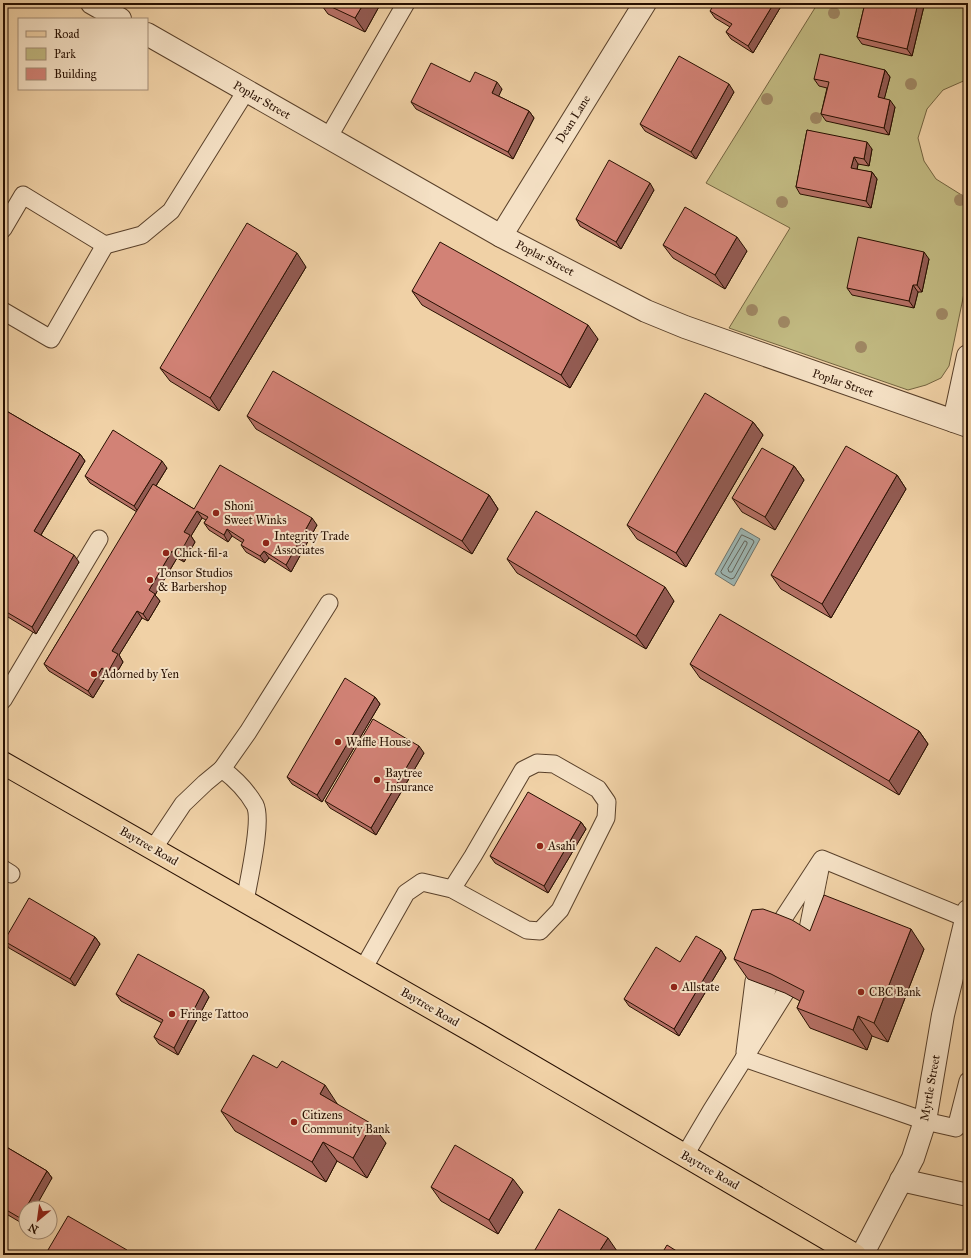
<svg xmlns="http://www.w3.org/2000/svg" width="971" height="1258" viewBox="0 0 971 1258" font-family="'IM FELL Great Primer',serif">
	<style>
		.green { fill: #c1b981; stroke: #746440 }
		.water { fill: #9db5b1; stroke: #6e736a }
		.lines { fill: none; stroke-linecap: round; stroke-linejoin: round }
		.shore { stroke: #626258; stroke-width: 1 }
		.service-casing { stroke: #59402a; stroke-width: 19 }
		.minor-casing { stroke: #59402a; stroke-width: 24 }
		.tertiary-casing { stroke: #59402a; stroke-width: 24 }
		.primary-casing { stroke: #270f00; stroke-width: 24 }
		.service { stroke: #f5e1c5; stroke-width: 17 }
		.minor { stroke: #f5e1c5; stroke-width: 22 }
		.tertiary { stroke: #f5e1c5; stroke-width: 22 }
		.primary { stroke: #f0d1a6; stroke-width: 22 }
		.tree { fill: #9f8763 }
		.wall { fill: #b57065; stroke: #270f00 }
		.shaded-wall { fill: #935b53; stroke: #270f00 }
		.building { fill: #d28276; stroke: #270f00 }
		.poi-dot { fill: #8f2418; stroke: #f5e1c5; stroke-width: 1.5 }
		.labels { text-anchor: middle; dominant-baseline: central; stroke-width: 4; stroke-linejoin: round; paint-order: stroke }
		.street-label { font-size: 12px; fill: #270f00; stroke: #f5e1c5 }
		.poi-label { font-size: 12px; fill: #270f00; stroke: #f5e1c5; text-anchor: start }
	</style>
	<rect width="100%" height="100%" fill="#f0d1a6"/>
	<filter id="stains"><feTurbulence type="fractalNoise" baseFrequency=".005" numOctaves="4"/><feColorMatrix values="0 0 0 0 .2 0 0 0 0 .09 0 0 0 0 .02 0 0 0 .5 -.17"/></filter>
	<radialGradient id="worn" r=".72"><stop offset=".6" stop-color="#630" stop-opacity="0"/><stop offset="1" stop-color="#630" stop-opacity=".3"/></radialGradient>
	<!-- green -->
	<path class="green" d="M818,3H968V79L943,90L927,109L918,138L924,161L936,179L968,199V274L949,366L941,378L926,385L908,390L729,328L790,228L706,183Z"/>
	<!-- water -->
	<path class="water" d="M741,528L760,539L734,586L715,574Z"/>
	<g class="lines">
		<!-- shore -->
		<g class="shore">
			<path d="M742,535L753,540L754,542L734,578L731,579L722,574L721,572Z"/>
			<path d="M745,541L747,542V544L732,572H729L728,569Z"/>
		</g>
		<defs>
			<g id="service">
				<path d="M328,138L406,3"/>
				<path d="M3,229L23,195L105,245L51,339L3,311"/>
				<path d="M105,245L142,235L171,211L246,91"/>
				<path d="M3,700L99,539"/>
				<path d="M222,769L248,732L329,603"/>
				<path d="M153,849L183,804L205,783L222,769C234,778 247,791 255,805C263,821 248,882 245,902"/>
				<path d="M3,869L11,874"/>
				<path d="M777,928L822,859L968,919"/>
				<path d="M806,939L820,869"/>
				<path d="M363,969L406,893L422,882L452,889L527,930L540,931L560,910L606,818L607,802L598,789L554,764L537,763L523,770L473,856L452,889"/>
				<path d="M756,1022L768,987"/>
				<path d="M745,1052L754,981"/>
				<path d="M744,1058L925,1121L956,1128L968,1081"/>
				<path d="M685,1155L711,1111L785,993"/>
			</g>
			<g id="minor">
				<path d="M92,3L120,19"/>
				<path d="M147,34L501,236L646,311L685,327L968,426"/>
				<path d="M501,236L645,3"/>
				<path d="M954,421L968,356"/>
				<path d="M862,1255L913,1158L925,1121L943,1015L968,911"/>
			</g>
			<path id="tertiary" d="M901,1180L968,1195"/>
			<path id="primary" d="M3,763L479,1035L855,1255"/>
		</defs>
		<!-- service casing -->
		<use href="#service" class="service-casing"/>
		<!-- minor casing -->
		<use href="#minor" class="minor-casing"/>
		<!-- tertiary casing -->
		<use href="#tertiary" class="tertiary-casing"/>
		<!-- primary casing -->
		<use href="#primary" class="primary-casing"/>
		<!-- service -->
		<use href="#service" class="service"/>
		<!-- minor -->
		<use href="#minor" class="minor"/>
		<!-- tertiary -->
		<use href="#tertiary" class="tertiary"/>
		<!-- primary -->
		<use href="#primary" class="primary"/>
	</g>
	<!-- trees -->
	<g class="tree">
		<circle cx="834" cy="13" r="6"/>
		<circle cx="911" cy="84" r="6"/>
		<circle cx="767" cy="99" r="6"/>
		<circle cx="816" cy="118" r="6"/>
		<circle cx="960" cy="200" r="6"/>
		<circle cx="782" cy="202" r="6"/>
		<circle cx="752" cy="310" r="6"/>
		<circle cx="942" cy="314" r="6"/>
		<circle cx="784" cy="322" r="6"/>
		<circle cx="861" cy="347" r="6"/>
	</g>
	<!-- wall -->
	<g class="wall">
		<path d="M320,3H381L365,32L328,14Z"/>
		<path d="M783,3L753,53L731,39L726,32L730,27L715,18L710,11Z"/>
		<path d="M865,3H922L924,6L912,56L862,44L857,37Z"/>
		<path d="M885,70L890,77L884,99L895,107L889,135L826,121L821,114L827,88L819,86L814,79Z"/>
		<path d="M470,82L502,89L498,96L529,111L534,118L513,159L416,109L411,102Z"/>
		<path d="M734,92L696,159L645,131L640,124Z"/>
		<path d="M807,130L872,149L869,166L858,164L857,170L872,172L877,179L871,208L800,194L796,187Z"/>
		<path d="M654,190L621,249L580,226L576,219Z"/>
		<path d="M663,245L747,251L725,289L673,258Z"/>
		<path d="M929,259L922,292H918L914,308L852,295L847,288Z"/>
		<path d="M306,267L219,411L170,381L160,368Z"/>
		<path d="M412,291L598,339L570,388L422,305Z"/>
		<path d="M3,409L80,454L85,461L41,535L79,562L36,634L3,614Z"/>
		<path d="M247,416L489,495L498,509L472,554L256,429Z"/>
		<path d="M753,422L763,435L686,567L637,539L627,525Z"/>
		<path d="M794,466L804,480L775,530L742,512L732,498Z"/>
		<path d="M167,468L156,486L194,509L317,525L291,572L269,558L265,563L246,552L241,545L243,543L232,536L228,542L209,530L204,523L206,520L202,518L191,536L195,542L184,562L177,558L155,595L160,601L148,621L142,618L119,655L123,662L113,679L107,675L93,698L49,671L44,664L137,512L90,483L85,476Z"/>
		<path d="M897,475L906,489L831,618L781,589L771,575Z"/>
		<path d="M507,559L674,601L646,649L517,573Z"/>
		<path d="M690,664L919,731L928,744L899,795L700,678Z"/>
		<path d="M375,697L380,704L322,802L292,784L287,777Z"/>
		<path d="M424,753L376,835L330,808L325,801Z"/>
		<path d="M581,822L586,829L548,893L495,863L490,856Z"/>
		<path d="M810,931L924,949L888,1042L872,1036L867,1050L810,1028L797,1008L800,1001L785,993L748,979L734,959Z"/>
		<path d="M95,937L100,944L75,986L9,948L4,941Z"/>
		<path d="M721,950L726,958L679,1036L629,1006L624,999L680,962Z"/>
		<path d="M116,994L209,997L178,1055L159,1044L154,1037L162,1023L121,1001Z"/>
		<path d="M338,1105L386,1143L367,1178L337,1161L326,1182L235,1131L221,1111Z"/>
		<path d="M3,1145L47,1171L52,1178L26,1208V1223L25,1225L3,1212Z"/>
		<path d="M431,1187L523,1192L498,1234L441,1201Z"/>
	</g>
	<!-- shaded-wall -->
	<g class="shaded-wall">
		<path d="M364,3H381L365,32L355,18Z"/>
		<path d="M774,3H783L753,53L748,46Z"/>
		<path d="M918,3H922L924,6L912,56L907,49Z"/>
		<path d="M885,70L890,77L883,104L878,97Z"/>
		<path d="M497,82L502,89L497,100L492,93Z"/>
		<path d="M729,84L734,92L696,159L691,152Z"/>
		<path d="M890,100L895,107L889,135L884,128Z"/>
		<path d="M529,111L534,118L513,159L508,152Z"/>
		<path d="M867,142L872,149L869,166L864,159Z"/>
		<path d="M854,157L858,164L856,175L851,168Z"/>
		<path d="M872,172L877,179L871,208L866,201Z"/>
		<path d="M650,183L654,190L621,249L616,242Z"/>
		<path d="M737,237L747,251L725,289L715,275Z"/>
		<path d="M924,252L929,259L922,292L917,285Z"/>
		<path d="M297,253L306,267L219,411L210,398Z"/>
		<path d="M913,285L918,292L914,308L909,301Z"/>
		<path d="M588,325L598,339L570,388L561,375Z"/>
		<path d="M753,422L763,435L686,567L676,553Z"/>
		<path d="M80,454L85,461L39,538L34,531Z"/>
		<path d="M162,461L167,468L139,513L134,506Z"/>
		<path d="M794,466L804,480L775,530L765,517Z"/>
		<path d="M897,475L906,489L831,618L822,604Z"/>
		<path d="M489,495L498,509L472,554L462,541Z"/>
		<path d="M197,511L202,518L191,536L195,542L184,562L179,555L184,532Z"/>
		<path d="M312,518L317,525L291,572L286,565Z"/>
		<path d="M227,529L232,536L228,542L224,535Z"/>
		<path d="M172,551L177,558L155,595L160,601L148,621L143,614L149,590Z"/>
		<path d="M264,551L269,558L265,563L260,556Z"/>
		<path d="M74,555L79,562L36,634L32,627Z"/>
		<path d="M665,587L674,601L646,649L636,636Z"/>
		<path d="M137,611L142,618L119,655L123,662L113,679L108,672L112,651Z"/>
		<path d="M102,668L107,675L93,698L88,691Z"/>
		<path d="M375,697L380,704L322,802L317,795Z"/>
		<path d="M919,731L928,744L899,795L889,781Z"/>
		<path d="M419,746L424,753L376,835L371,828Z"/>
		<path d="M581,822L586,829L548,893L544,886Z"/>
		<path d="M911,929L924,949L888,1042L874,1023Z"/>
		<path d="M95,937L100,944L75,986L70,979Z"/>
		<path d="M721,950L726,958L679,1036L674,1029Z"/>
		<path d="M204,990L209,997L178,1055L174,1048Z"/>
		<path d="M858,1016L872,1036L867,1050L853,1030Z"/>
		<path d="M325,1085L338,1105L320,1094Z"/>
		<path d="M372,1124L386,1143L367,1178L353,1158Z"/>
		<path d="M323,1142L337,1161L326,1182L312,1162Z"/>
		<path d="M47,1171L52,1178L35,1208H26V1223L25,1225L20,1218Z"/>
		<path d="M513,1179L523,1192L498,1234L489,1220Z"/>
		<path d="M608,1238L617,1251L615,1255H597Z"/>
		<path d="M127,1250L131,1255H125Z"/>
	</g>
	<!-- building -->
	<g class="building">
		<path d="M323,3H364L355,18Z"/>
		<path d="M715,3H774L748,46L726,32L732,24L710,11Z"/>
		<path d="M865,3H918L907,49L857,37Z"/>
		<path d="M820,54L885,70L878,97L890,100L884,128L821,114L829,82L814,79Z"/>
		<path d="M679,56L729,84L691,152L640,124Z"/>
		<path d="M431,63L470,82L475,72L497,82L492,93L529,111L508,152L411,102Z"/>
		<path d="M807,130L867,142L864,159L854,157L851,168L872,172L866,201L796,187Z"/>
		<path d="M609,160L650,183L616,242L576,219Z"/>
		<path d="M685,207L737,237L715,275L663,245Z"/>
		<path d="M247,223L297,253L210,398L160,368Z"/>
		<path d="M858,237L924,252L917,285H913L909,301L847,288Z"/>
		<path d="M440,242L588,325L561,375L412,291Z"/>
		<path d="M273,371L489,495L462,541L247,416Z"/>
		<path d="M705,393L753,422L676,553L627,525Z"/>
		<path d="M3,409L80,454L34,531L74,555L32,627L3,610Z"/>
		<path d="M113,430L162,461L134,506L85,476Z"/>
		<path d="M846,446L897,475L822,604L771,575Z"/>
		<path d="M762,448L794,466L765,517L732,498Z"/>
		<path d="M220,465L312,518L286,565L264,551L260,556L241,545L244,540L227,529L224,535L204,523L208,517L197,511L184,532L190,535L179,555L172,551L149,590L155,594L143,614L137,611L112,651L118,654L108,672L102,668L88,691L44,664L153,484L194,509Z"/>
		<path d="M536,511L665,587L636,636L507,559Z"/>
		<path d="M720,614L919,731L889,781L690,664Z"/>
		<path d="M345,678L375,697L317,795L287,777Z"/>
		<path d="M373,719L419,746L371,828L325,801Z"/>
		<path d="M528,792L581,822L544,886L490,856Z"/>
		<path d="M824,895L911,929L874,1023L858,1016L853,1030L797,1008L804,991L771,974L734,959L752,910L763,909L777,914L792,920L810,931Z"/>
		<path d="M29,898L95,937L70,979L4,941Z"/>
		<path d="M696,936L721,950L674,1029L624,999L656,947L680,962Z"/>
		<path d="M138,954L204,990L174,1048L154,1037L163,1020L116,994Z"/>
		<path d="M253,1055L277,1068L282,1061L325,1085L320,1094L372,1124L353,1158L323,1142L312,1162L221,1111Z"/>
		<path d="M3,1145L47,1171L20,1218L3,1208Z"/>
		<path d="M455,1145L513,1179L489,1220L431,1187Z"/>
		<path d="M559,1209L608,1238L597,1255H532Z"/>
		<path d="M68,1216L127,1250L125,1255H45Z"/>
		<path d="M667,1245L683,1255H661Z"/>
		<path d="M201,1253L204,1255H199Z"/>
	</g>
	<!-- markers -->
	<g class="poi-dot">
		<circle cx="216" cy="513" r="4"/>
		<circle cx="266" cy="543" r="4"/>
		<circle cx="166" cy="553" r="4"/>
		<circle cx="150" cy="580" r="4"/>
		<circle cx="94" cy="674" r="4"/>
		<circle cx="338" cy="742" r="4"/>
		<circle cx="377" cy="780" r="4"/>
		<circle cx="540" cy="846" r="4"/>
		<circle cx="674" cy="987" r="4"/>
		<circle cx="861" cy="992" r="4"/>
		<circle cx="172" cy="1014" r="4"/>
		<circle cx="294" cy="1122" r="4"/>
	</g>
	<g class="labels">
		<!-- street labels -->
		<g class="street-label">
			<text transform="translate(262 100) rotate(30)">Poplar Street</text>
			<text transform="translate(573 119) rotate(-58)">Dean Lane</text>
			<text transform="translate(545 258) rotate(27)">Poplar Street</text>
			<text transform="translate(843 383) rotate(19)">Poplar Street</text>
			<text transform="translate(149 846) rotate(30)">Baytree Road</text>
			<text transform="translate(430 1007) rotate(30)">Baytree Road</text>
			<text transform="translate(930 1088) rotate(-80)">Myrtle Street</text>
			<text transform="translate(710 1170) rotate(30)">Baytree Road</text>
		</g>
		<!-- poi labels -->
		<g class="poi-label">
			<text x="224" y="506">Shoni<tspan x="224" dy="14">Sweet Winks</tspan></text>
			<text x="274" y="536">Integrity Trade<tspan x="274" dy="14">Associates</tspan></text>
			<text x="174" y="553">Chick-fil-a</text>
			<text x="158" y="573">Tonsor Studios<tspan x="158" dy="14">&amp; Barbershop</tspan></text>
			<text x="102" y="674">Adorned by Yen</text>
			<text x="346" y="742">Waffle House</text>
			<text x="385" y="773">Baytree<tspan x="385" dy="14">Insurance</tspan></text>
			<text x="548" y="846">Asahi</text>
			<text x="682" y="987">Allstate</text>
			<text x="869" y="992">CBC Bank</text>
			<text x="180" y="1014">Fringe Tattoo</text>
			<text x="302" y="1115">Citizens<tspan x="302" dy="14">Community Bank</tspan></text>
		</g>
	</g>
	<!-- margin -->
	<rect width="971" height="1258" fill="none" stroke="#f0d1a6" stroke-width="16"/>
	<rect x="4" y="4" width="963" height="1250" fill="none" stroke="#270f00" stroke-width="2"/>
	<rect x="8" y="8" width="955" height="1242" fill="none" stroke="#270f00"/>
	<!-- legend -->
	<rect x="18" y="18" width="130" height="72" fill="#f5e1c5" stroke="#a38d76"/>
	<rect x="26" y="31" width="20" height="6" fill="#f0d1a6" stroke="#a38d76"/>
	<text x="54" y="38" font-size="12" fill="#270f00">Road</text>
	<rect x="26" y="48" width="20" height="12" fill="#c1b981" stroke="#a38d76"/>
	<text x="54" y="58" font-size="12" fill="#270f00">Park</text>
	<rect x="26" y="68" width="20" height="12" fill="#d28276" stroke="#a38d76"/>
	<text x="54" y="78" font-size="12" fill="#270f00">Building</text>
	<!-- north arrow -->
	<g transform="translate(38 1220) rotate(209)"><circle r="19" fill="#f5e1c5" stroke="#a38d76"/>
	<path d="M0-3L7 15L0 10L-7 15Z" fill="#8f2418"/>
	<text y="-6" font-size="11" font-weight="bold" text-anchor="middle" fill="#270f00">N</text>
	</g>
	<rect width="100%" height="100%" filter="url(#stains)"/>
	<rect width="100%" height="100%" fill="url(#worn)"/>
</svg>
